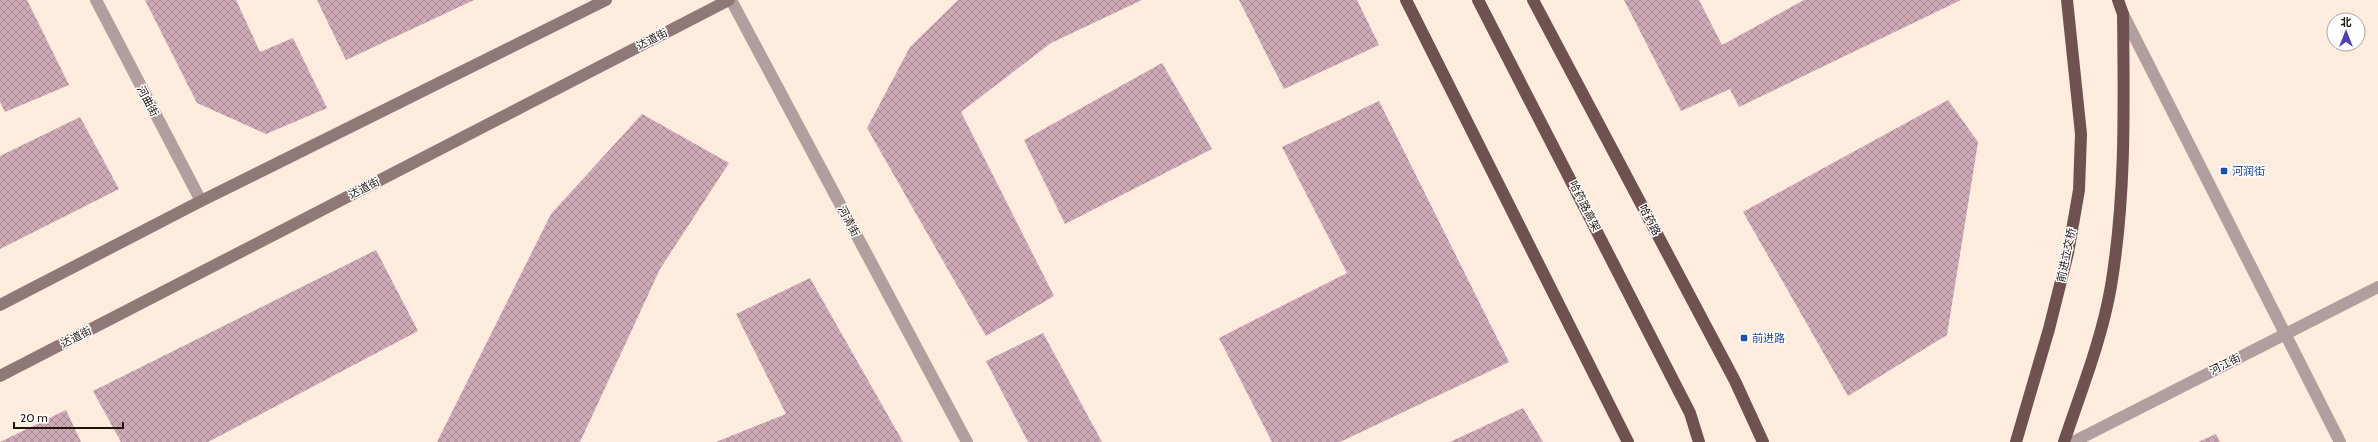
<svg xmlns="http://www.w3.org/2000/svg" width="2378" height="442" viewBox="0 0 2378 442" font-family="Cabin,'Noto Sans SC',sans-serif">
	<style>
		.building { fill: url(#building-cross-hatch) }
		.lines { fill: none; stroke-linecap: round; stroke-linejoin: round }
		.minor { stroke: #b09f9e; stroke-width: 12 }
		.tertiary { stroke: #b09f9e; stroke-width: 12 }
		.secondary { stroke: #907877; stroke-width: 12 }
		.trunk { stroke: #6f5150; stroke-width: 12 }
		.transit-dot { fill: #1a4fb4; stroke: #fff; stroke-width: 1.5 }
		.labels { text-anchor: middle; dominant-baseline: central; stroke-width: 3; stroke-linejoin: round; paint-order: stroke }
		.street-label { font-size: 11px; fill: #20160e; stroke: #fff }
		.transit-label { font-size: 11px; fill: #164399; stroke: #fff; text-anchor: start }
	</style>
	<defs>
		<pattern id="building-cross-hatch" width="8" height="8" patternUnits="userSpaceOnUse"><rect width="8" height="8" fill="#cdaab5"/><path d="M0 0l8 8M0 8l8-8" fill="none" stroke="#a68992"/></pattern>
	</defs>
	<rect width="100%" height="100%" fill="#feecdf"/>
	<!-- building -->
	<g class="building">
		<path d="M0,0H27L69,85L5,112L0,102Z"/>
		<path d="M145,0H236L260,52L293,38L327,108L266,134L197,103Z"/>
		<path d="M317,0H474L346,60Z"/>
		<path d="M958,0H1142L1051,43L961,112L1054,296L986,336L867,128L910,47Z"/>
		<path d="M1239,0H1357L1379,45L1284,89Z"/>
		<path d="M1624,0H1699L1722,45L1804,0H1961L1739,107L1730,89L1681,111Z"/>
		<path d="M1162,63L1212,149L1065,224L1024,140Z"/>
		<path d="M1948,100L1978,142L1947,335L1848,396L1743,212Z"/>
		<path d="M1379,101L1509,362L1340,442H1272L1219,338L1347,273L1282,147Z"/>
		<path d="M642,114L729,163L660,269L580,442H437L551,214Z"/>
		<path d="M80,117L119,189L0,249V156Z"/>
		<path d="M376,250L418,331L208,442H121L93,391Z"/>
		<path d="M810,278L903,442H716L786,414L736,314Z"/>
		<path d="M1043,333L1102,442H1028L986,361Z"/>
		<path d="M1523,408L1543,442H1450Z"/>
		<path d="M66,410L81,442H0Z"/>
		<path d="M2216,434L2220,442H2198Z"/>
	</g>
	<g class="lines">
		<!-- minor -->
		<g class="minor">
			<path d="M2123,14L2340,442"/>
			<path d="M2073,442L2378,287"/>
		</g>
		<!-- tertiary -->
		<g class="tertiary">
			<path d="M96,0L201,201"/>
			<path d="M731,0L967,442"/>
		</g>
		<!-- secondary -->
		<g class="secondary">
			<path d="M0,305L201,201L606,0"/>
			<path d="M0,376L729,0"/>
		</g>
		<!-- trunk -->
		<g class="trunk">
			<path d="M1406,0L1628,442"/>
			<path d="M1478,0L1690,413L1699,442"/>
			<path d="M1533,0L1735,381L1763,442"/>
			<path d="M2016,442L2049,329L2068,253L2079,190L2081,134L2067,0"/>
			<path d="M2064,442C2081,391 2102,339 2111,286C2126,196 2124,105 2123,14L2118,0"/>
		</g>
	</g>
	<!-- markers -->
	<g class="transit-dot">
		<rect x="2220" y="167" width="8" height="8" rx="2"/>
		<rect x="1740" y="334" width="8" height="8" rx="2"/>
	</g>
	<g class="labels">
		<!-- street labels -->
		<g class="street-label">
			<text transform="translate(652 39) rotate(-27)">达道街</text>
			<text transform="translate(148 101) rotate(62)">河曲街</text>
			<text transform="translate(364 188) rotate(-27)">达道街</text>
			<text transform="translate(1585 206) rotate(63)">哈药路高架</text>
			<text transform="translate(1650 220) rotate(62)">哈药路</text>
			<text transform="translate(849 221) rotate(62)">河清街</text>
			<text transform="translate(2066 255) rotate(-78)">前进立交桥</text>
			<text transform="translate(76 337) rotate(-27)">达道街</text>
			<text transform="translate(2225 364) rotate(-27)">河江街</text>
		</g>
		<!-- transit labels -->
		<g class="transit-label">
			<text x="2232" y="171">河润街</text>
			<text x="1752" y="338">前进路</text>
		</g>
	</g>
	<!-- north arrow -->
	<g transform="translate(2346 32)"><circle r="19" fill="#ffffff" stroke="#a6a29f"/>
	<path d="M0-3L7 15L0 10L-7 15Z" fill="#5040b8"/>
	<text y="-6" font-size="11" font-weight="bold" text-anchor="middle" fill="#20160e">北</text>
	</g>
	<!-- scale -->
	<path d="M14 422v6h109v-6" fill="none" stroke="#20160e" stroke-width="2"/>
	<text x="20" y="422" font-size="12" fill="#20160e" stroke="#ffffff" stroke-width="3" paint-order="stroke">20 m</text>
</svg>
